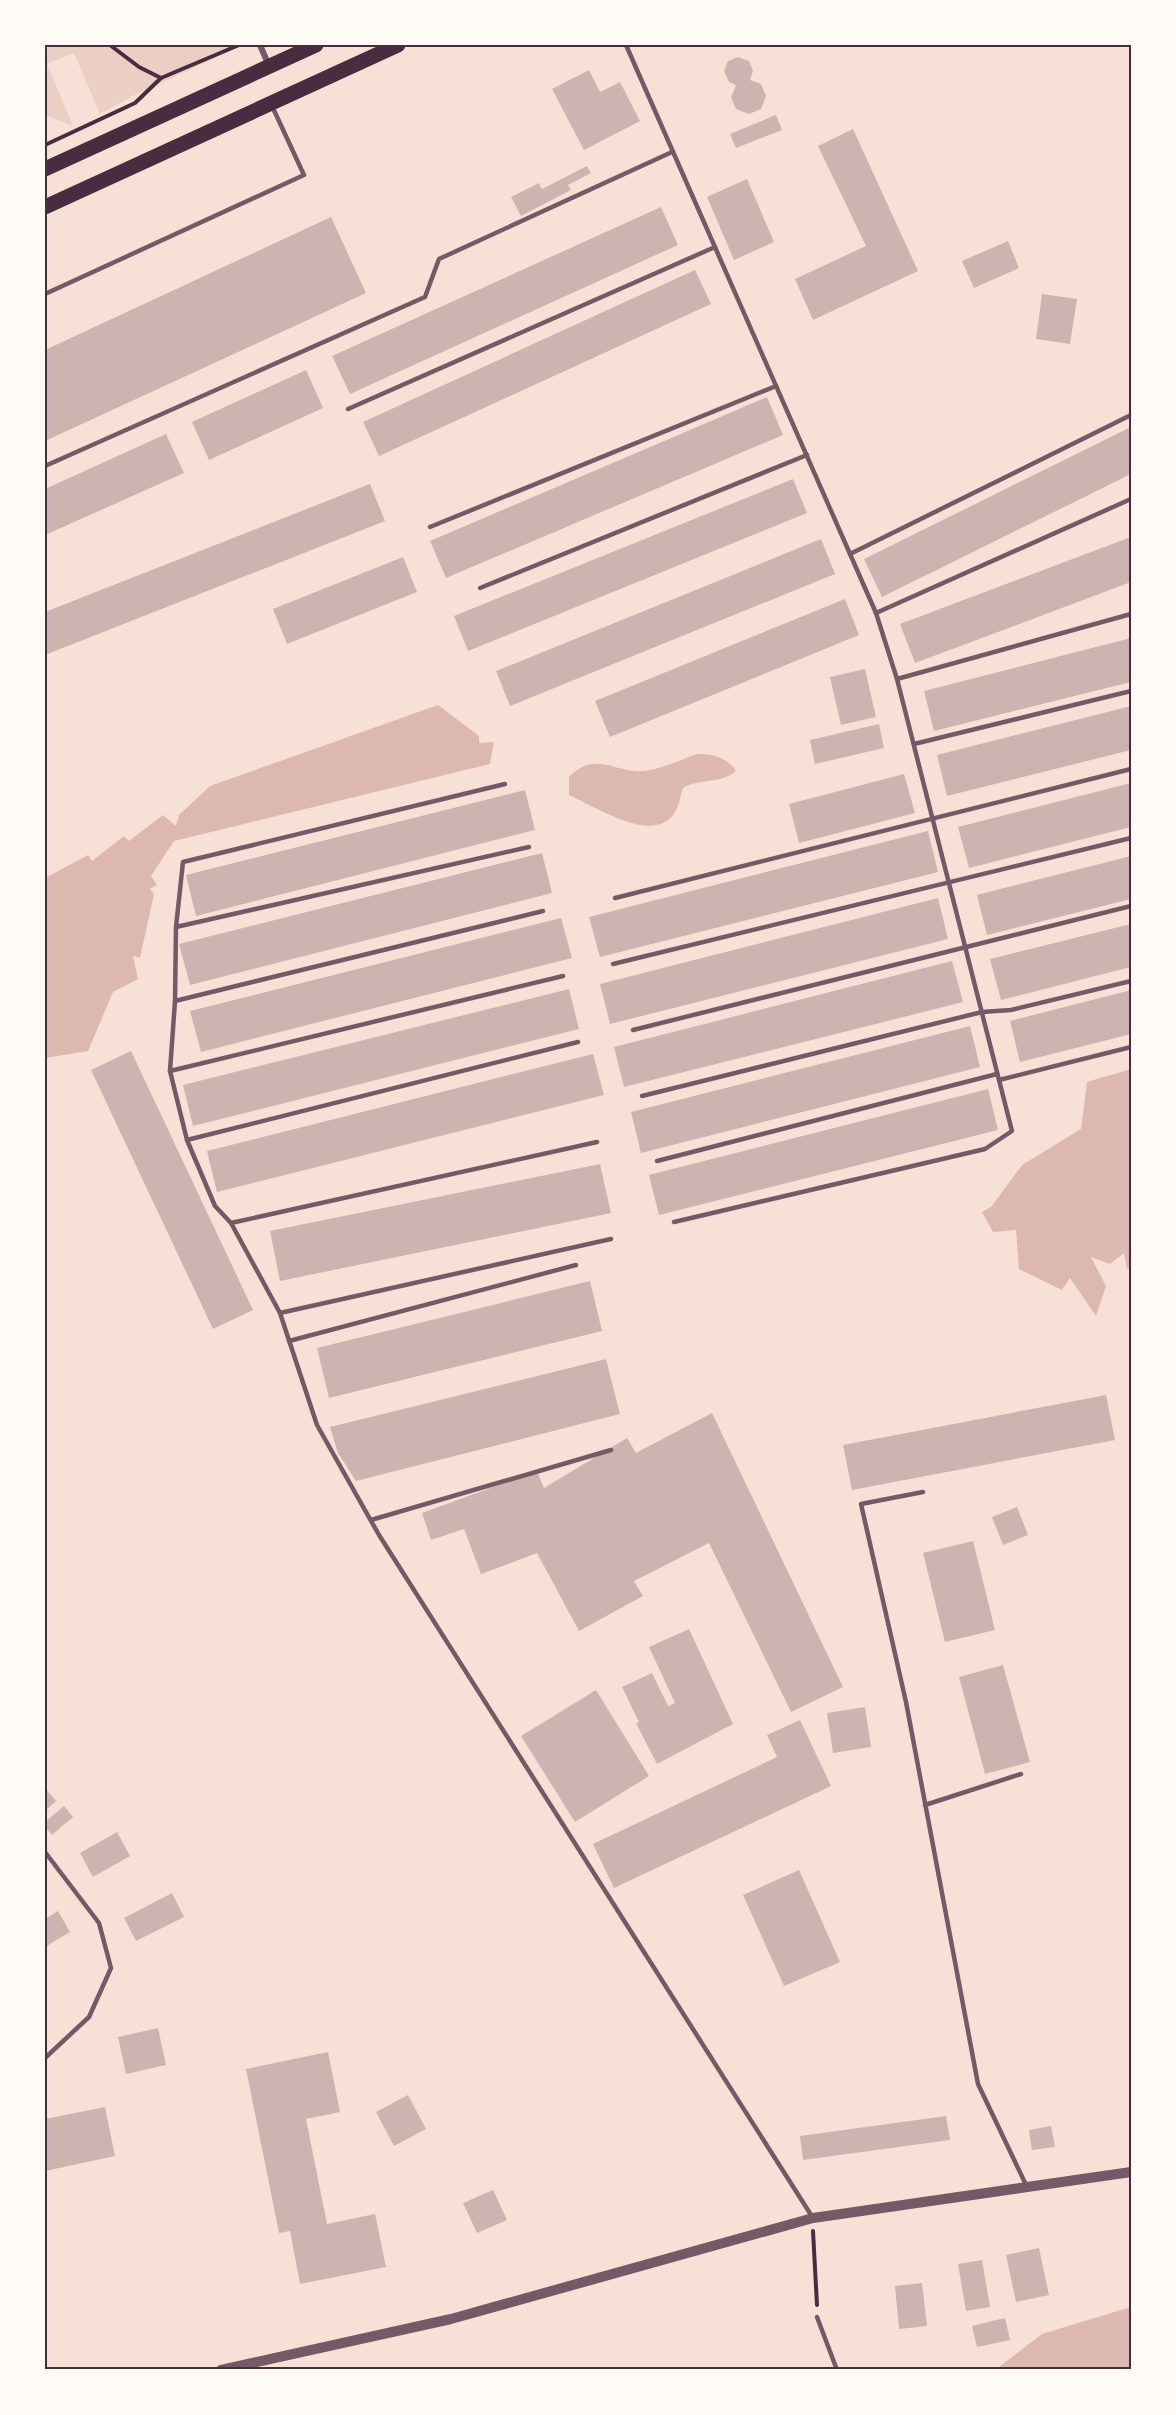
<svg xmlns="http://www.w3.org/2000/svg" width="1176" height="2415" viewBox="0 0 1176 2415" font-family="Montserrat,sans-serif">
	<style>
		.green { fill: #ebcfc5 }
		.water { fill: #dcb8b0 }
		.building { fill: #ccb4b1 }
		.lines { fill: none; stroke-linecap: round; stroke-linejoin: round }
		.path { stroke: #4a2c40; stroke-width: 4 }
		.service { stroke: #755966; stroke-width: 4.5 }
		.minor { stroke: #755966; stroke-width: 6 }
		.tertiary { stroke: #755966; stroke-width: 10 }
		.primary { stroke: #4a2c40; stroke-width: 15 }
		.neatline { fill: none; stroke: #4a2c40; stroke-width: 2 }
	</style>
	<rect width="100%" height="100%" fill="#f7e1d7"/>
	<!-- green -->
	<path class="green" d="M54,45H232L234,49L131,97L100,114L74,53L47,64L73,126L45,115V50Z"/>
	<!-- water -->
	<g class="water">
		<path d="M438,705L479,736V743L494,742L490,764L174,841L151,876L157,885L150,889L154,894L140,958L133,956L138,979L113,992L88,1051L45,1058V878L88,855L92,861L124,836L129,841L163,815L176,826L179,815L210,786Z"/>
		<path d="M697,754C713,754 727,757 736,771C721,784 700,778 683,788C680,796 679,808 673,815C651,844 594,806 569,795V777C596,750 613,773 644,771C663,769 679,760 697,754Z"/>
		<path d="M1131,1069V1269H1127L1124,1253L1110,1264L1091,1257L1106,1286L1096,1316L1070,1278L1062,1290L1019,1269L1016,1230L993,1232L982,1212L991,1207L1022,1165L1081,1129L1087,1082Z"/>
		<path d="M1131,2307V2370H995L1042,2334Z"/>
	</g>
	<!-- building -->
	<g class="building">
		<path d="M738,57L749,61L753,71L750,80L761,84L766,96L761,109L749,114L736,109L731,97L736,85L729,82L724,71L728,61Z"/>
		<path d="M589,70L600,92L620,82L640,121L584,150L552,89Z"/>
		<path d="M776,115L782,130L736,148L730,134Z"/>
		<path d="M853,129L918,271L813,320L795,279L866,246L818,146Z"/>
		<path d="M587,166L591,173L568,185L571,190L521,216L511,197L539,183L542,189Z"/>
		<path d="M747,179L774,242L734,260L707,197Z"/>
		<path d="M661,207L678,245L350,394L332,356Z"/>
		<path d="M331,217L366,293L45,441V350Z"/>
		<path d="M1008,241L1019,268L974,288L962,261Z"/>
		<path d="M695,270L711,304L379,456L363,422Z"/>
		<path d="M1042,294L1077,299L1070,344L1036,339Z"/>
		<path d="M306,370L323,408L209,460L192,422Z"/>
		<path d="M767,397L783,435L446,578L430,541Z"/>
		<path d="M1131,427V474L882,597L864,559Z"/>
		<path d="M166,434L184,473L45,535V489Z"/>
		<path d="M793,479L807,513L468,651L454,616Z"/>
		<path d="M370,484L385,521L45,655V612Z"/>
		<path d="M1131,537V582L915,663L900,624Z"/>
		<path d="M821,539L835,574L510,706L496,671Z"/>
		<path d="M403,557L417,592L287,644L273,609Z"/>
		<path d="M845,599L859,635L610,737L595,701Z"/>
		<path d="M1131,638V682L934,731L924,691Z"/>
		<path d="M865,669L876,717L841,725L830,677Z"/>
		<path d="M1131,706V750L947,796L937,755Z"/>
		<path d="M879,724L884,748L815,764L810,740Z"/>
		<path d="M904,774L915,813L799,843L789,804Z"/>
		<path d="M1131,783V827L969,868L958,827Z"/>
		<path d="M525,790L535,830L196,916L186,875Z"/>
		<path d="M928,831L938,872L600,957L589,917Z"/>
		<path d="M542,853L552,893L190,985L179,944Z"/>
		<path d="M1131,856V899L987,935L977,895Z"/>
		<path d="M938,898L948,939L610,1024L600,984Z"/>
		<path d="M561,918L572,958L201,1052L190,1011Z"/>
		<path d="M1131,924V967L1001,1000L990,959Z"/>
		<path d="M952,961L963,1002L624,1087L614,1047Z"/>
		<path d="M569,989L579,1029L193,1126L183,1085Z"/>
		<path d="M1131,990V1034L1020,1062L1010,1021Z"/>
		<path d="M970,1026L980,1067L641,1153L631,1112Z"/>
		<path d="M131,1051L253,1310L213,1329L91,1070Z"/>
		<path d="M593,1054L604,1095L217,1192L207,1151Z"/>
		<path d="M988,1089L998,1130L659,1215L649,1175Z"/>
		<path d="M600,1164L611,1213L280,1281L270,1231Z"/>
		<path d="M590,1281L602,1331L329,1398L317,1348Z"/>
		<path d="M606,1359L620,1414L356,1481L338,1453L330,1427Z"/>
		<path d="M1106,1395L1115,1440L852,1490L843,1445Z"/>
		<path d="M712,1413L843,1687L791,1712L709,1543L634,1581L643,1596L579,1631L537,1553L481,1574L464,1529L431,1540L422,1513L537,1471L544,1488L627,1438L636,1453Z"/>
		<path d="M1017,1507L1028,1535L1003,1545L992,1517Z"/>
		<path d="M973,1541L995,1630L945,1642L923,1553Z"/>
		<path d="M689,1629L733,1724L657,1764L636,1723L639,1722L622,1687L652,1673L668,1706L675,1703L649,1647Z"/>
		<path d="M1003,1665L1030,1762L985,1774L959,1677Z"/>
		<path d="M596,1690L649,1776L575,1822L521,1736Z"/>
		<path d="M865,1707L871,1747L833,1753L827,1713Z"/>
		<path d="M800,1720L831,1786L614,1888L593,1844L777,1757L767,1735Z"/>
		<path d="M45,1788L56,1801L45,1811Z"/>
		<path d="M64,1806L73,1817L52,1835L45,1827V1822Z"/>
		<path d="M117,1832L130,1856L93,1877L80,1853Z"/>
		<path d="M799,1870L840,1962L784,1986L743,1895Z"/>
		<path d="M172,1893L184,1917L136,1941L124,1918Z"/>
		<path d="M58,1911L70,1932L45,1947V1919Z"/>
		<path d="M158,2028L166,2065L126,2074L118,2037Z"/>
		<path d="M328,2052L340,2112L306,2119L327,2224L375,2214L386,2267L300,2284L290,2231L279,2233L246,2069Z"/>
		<path d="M408,2095L426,2129L394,2146L376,2112Z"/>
		<path d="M105,2107L115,2156L45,2171V2119Z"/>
		<path d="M946,2116L950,2140L803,2160L800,2136Z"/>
		<path d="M1051,2126L1055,2147L1032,2150L1029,2130Z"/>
		<path d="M493,2190L507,2220L477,2233L463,2203Z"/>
		<path d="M1039,2248L1049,2295L1016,2302L1006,2255Z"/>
		<path d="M982,2260L990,2307L966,2311L958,2264Z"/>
		<path d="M922,2283L927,2326L899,2329L895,2286Z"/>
		<path d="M1005,2318L1010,2340L977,2347L972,2326Z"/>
	</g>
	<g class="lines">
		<!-- path -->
		<g class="path">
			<path d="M110,45L139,67L161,78"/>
			<path d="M45,145L135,103L161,78L239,45"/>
			<path d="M813,2231L817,2305"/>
		</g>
		<!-- service -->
		<g class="service">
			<path d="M626,45L876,613L897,679L1012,1131L985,1149L674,1222"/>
			<path d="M45,294L304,175L272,106"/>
			<path d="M348,409L715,247"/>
			<path d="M45,466L425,297L439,259L672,152"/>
			<path d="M430,527L776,386"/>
			<path d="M850,554L1131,415"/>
			<path d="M480,588L807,455"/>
			<path d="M876,613L1131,499"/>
			<path d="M897,679L1131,614"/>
			<path d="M914,744L1131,691"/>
			<path d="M615,898L1131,769"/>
			<path d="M176,927L529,847"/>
			<path d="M613,964L1131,838"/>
			<path d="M175,1001L543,911"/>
			<path d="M633,1030L1131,906"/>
			<path d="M170,1071L563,976"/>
			<path d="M999,1080L1131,1047"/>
			<path d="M642,1096L982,1012L1011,1010L1131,981"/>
			<path d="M187,1140L578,1042"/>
			<path d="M597,1142L231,1223L280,1313L317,1425L379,1535L813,2218"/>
			<path d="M657,1161L997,1074"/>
			<path d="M231,1223L215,1206L187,1140L170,1071L175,1001L176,927L183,862L505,784"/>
			<path d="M280,1313L611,1239"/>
			<path d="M289,1341L576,1265"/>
			<path d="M923,1492L861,1504L906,1702L978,2084L1027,2187"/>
			<path d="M371,1520L611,1450"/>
			<path d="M925,1805L1021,1774"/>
			<path d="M45,1852L99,1923L111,1968L89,2017L45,2058"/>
			<path d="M817,2317L837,2370"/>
		</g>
		<!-- minor -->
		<path class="minor" d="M260,45L269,66"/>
		<!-- tertiary -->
		<path class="tertiary" d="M221,2370L451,2319L813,2218L1131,2172"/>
		<!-- primary -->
		<g class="primary">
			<path d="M45,169L316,45"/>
			<path d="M45,207L398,45"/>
		</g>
	</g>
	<!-- border -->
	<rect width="1176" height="2415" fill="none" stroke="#fffaf5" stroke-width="93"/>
	<rect x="46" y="46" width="1084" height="2322" class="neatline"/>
</svg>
